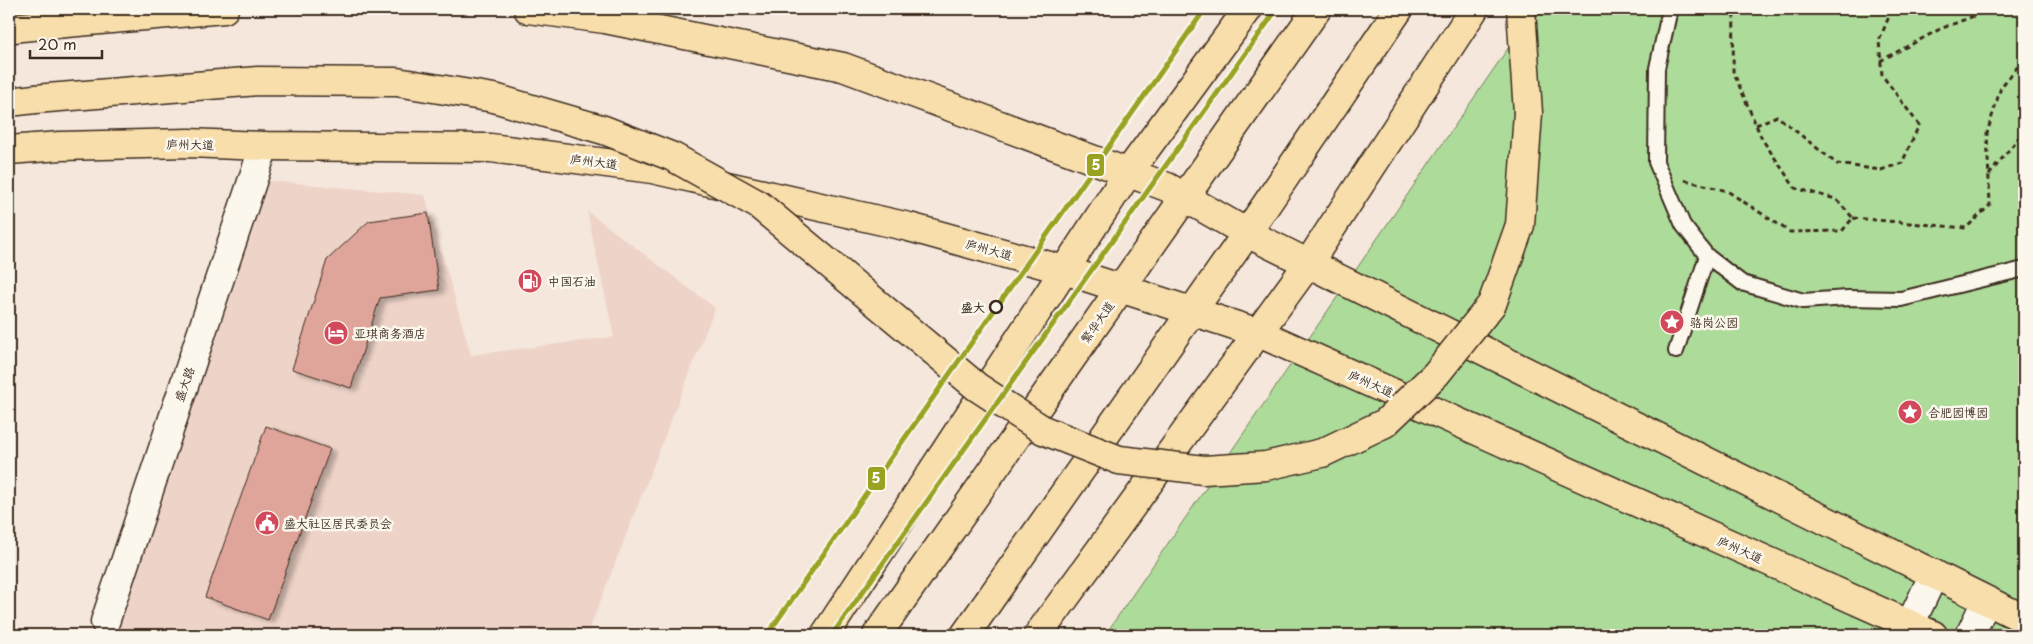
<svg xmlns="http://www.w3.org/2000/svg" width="2033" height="644" viewBox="0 0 2033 644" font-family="'Playpen Sans','LXGW WenKai TC',sans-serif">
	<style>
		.built { fill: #eed3c8 }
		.green { fill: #addb9a; stroke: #74825c }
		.building { fill: #dfa59b; stroke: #3b2a1e; filter: url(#shadow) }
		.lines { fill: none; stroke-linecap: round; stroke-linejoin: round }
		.lane-casing { stroke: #3b2a1e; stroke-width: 18 }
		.street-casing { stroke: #3b2a1e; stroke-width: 31 }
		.secondary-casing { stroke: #3b2a1e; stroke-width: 31 }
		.primary-casing { stroke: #3b2a1e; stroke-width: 31 }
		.path { stroke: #3b2a1e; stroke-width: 3; stroke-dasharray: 5 4; stroke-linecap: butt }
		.lane { stroke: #fbf7ec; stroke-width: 14 }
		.street { stroke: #fbf7ec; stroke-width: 28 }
		.secondary { stroke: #fbf7ec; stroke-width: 28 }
		.primary { stroke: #f8deab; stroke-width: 28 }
		.primary-bridge-casing { stroke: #3b2a1e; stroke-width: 31; stroke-linecap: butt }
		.primary-bridge { stroke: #f8deab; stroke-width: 28 }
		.metro-1-casing { stroke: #fbf7ec; stroke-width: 9 }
		.metro-1 { stroke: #99a221; stroke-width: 5 }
		.stop-dot { fill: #fbf7ec; stroke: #3b2a1e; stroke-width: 2.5 }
		.labels { text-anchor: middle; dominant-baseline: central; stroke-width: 5; stroke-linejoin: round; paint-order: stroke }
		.street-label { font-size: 12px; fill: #3b2a1e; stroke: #fbf7ec }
		.poi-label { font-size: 12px; fill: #3b2a1e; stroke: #fbf7ec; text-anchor: start }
		.stop-label { font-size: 12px; font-weight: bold; fill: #3b2a1e; stroke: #fbf7ec; text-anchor: end }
		.line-badge { stroke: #fbf7ec; stroke-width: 2 }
		.badge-label { font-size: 14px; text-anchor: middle; font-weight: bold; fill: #fff }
	</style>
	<defs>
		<filter id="shadow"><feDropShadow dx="5.5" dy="3" stdDeviation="2.5" flood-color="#0004"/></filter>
	</defs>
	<rect width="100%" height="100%" fill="#f5e7dc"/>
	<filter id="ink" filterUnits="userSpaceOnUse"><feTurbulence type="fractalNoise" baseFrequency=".02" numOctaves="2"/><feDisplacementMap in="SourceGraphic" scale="10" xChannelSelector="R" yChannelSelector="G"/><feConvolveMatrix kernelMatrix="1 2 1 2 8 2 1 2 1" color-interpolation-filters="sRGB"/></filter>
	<g filter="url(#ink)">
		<!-- built -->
		<path class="built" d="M260,180L425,195L471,355L614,337L587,211L715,308L587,635H100Z"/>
		<!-- green -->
		<path class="green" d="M1535,9H2024V635H1105Z"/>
		<!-- building -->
		<g class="building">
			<path d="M428,213L439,290L380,298L351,388L292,369L327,260L369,221Z"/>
			<path d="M266,426L330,449L268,620L205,597Z"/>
		</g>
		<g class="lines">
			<defs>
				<g id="lane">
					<path d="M1670,9L1657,68L1656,162L1683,225L1707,256L1742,283L1803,301L1848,298L1901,299L2024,269"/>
					<path d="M1676,351L1707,256"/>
				</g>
				<path id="street" d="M105,622L264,146"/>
				<g id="secondary">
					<path d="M1905,635L1934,574"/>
					<path d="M1970,635L1986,601"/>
				</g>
				<g id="primary">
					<path d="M528,9L605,19L843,67L1167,187L1247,233L2024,619"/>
					<path d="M9,29L21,27L224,9"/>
					<path d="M9,102L35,99"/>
					<path d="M9,150L60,146L188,143L264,146L491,148L652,169L909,227L1064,270L1259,333L1933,635"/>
					<path d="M825,635L1128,173L1248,9"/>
					<path d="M877,635L1317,9"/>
					<path d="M965,635L1247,233L1399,9"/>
					<path d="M1038,635L1308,264L1474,9"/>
				</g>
			</defs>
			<!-- lane casing -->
			<use href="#lane" class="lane-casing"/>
			<!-- street casing -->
			<use href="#street" class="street-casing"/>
			<!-- secondary casing -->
			<use href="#secondary" class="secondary-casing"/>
			<!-- primary casing -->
			<use href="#primary" class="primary-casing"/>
			<!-- path -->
			<g class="path">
				<path d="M1880,61L1940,29L1992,9"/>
				<path d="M1756,125L1777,116L1837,164L1881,170L1902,163L1919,125L1882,75L1879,41L1892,9"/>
				<path d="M1989,175L2024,131"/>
				<path d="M1685,180L1727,191L1790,232L1842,231L1853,218L1836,199L1795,188L1762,139L1733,71L1734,9"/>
				<path d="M1853,218L1966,228L1990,205L1987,133L2001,87L2024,59"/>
			</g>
			<!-- lane -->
			<use href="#lane" class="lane"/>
			<!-- street -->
			<use href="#street" class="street"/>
			<!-- secondary -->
			<use href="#secondary" class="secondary"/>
			<!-- primary -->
			<use href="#primary" class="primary"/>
			<defs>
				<path id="primary-bridge" d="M35,99L258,81L397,82L494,98L604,130L673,157L759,205L977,387L1043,430L1119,460L1204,470L1266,466L1322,453L1385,423L1436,374L1492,304L1520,225L1528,113L1521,9"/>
			</defs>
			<!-- primary-bridge casing -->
			<use href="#primary-bridge" class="primary-bridge-casing"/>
			<!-- primary-bridge -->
			<use href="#primary-bridge" class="primary-bridge"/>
			<defs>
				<g id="metro-1">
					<path d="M767,635L1205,9"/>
					<path d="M832,635L1277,9"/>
				</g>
			</defs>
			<!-- metro-1 casing -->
			<use href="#metro-1" class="metro-1-casing"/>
			<!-- metro-1 -->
			<use href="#metro-1" class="metro-1"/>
		</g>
	</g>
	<!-- icons -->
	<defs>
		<symbol id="fuel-disc" viewBox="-11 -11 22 22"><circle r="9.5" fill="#d1495b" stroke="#fbf7ec"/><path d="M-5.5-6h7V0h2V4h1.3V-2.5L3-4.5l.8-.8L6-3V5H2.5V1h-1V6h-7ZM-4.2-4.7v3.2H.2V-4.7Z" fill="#fff"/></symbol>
		<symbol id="sight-disc" viewBox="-11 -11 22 22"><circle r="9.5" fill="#d1495b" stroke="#fbf7ec"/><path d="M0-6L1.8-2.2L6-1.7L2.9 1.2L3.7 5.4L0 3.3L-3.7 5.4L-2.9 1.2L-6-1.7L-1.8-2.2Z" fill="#fff"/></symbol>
		<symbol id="hotel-disc" viewBox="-11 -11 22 22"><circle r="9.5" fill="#d1495b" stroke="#fbf7ec"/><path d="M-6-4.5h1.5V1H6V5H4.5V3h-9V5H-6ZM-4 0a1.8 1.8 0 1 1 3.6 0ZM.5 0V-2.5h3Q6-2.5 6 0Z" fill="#fff"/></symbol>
		<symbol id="civic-disc" viewBox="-11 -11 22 22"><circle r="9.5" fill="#d1495b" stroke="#fbf7ec"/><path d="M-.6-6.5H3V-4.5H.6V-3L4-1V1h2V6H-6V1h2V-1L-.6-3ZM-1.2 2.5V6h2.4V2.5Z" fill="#fff"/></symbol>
	</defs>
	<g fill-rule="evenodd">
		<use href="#fuel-disc" x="516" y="267" width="28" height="28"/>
		<use href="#sight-disc" x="1658" y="308" width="28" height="28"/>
		<use href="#hotel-disc" x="322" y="319" width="28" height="28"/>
		<use href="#sight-disc" x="1896" y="398" width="28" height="28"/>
		<use href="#civic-disc" x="253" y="509" width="28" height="28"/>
	</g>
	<!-- markers -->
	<circle class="stop-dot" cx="996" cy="307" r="6"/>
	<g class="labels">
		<!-- street labels -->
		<g class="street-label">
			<text transform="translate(190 144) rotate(1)">庐州大道</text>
			<text transform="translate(594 161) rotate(7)">庐州大道</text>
			<text transform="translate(989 249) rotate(16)">庐州大道</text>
			<text transform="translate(1097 322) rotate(-55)">繁华大道</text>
			<text transform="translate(1371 383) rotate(24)">庐州大道</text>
			<text transform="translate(184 384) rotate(-71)">盛大路</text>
			<text transform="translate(1740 549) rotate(24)">庐州大道</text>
		</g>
		<!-- poi labels -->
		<g class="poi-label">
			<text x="548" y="281">中国石油</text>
			<text x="1690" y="322">骆岗公园</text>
			<text x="354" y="333">亚琪商务酒店</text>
			<text x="1928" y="412">合肥园博园</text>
			<text x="284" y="523">盛大社区居民委员会</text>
		</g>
		<!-- stop labels -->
		<g class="stop-label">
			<text x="985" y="307">盛大</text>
		</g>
	</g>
	<g class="line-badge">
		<rect x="1086" y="153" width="19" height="24" rx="5" fill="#99a221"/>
		<rect x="867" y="466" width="19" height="25" rx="5" fill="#99a221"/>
	</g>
	<g class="badge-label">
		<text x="1096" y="170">5</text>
		<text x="876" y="483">5</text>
	</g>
	<!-- margin -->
	<rect width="2033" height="644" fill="none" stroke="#fbf7ec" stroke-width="30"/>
	<rect x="15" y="15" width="2003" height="614" fill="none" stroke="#3b2a1e" stroke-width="2" filter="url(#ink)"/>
	<!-- scale -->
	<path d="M30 50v8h72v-8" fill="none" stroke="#3b2a1e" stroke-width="2.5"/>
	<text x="38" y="50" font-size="15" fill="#3b2a1e" stroke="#fbf7ec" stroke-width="4" paint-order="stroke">20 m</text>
</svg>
